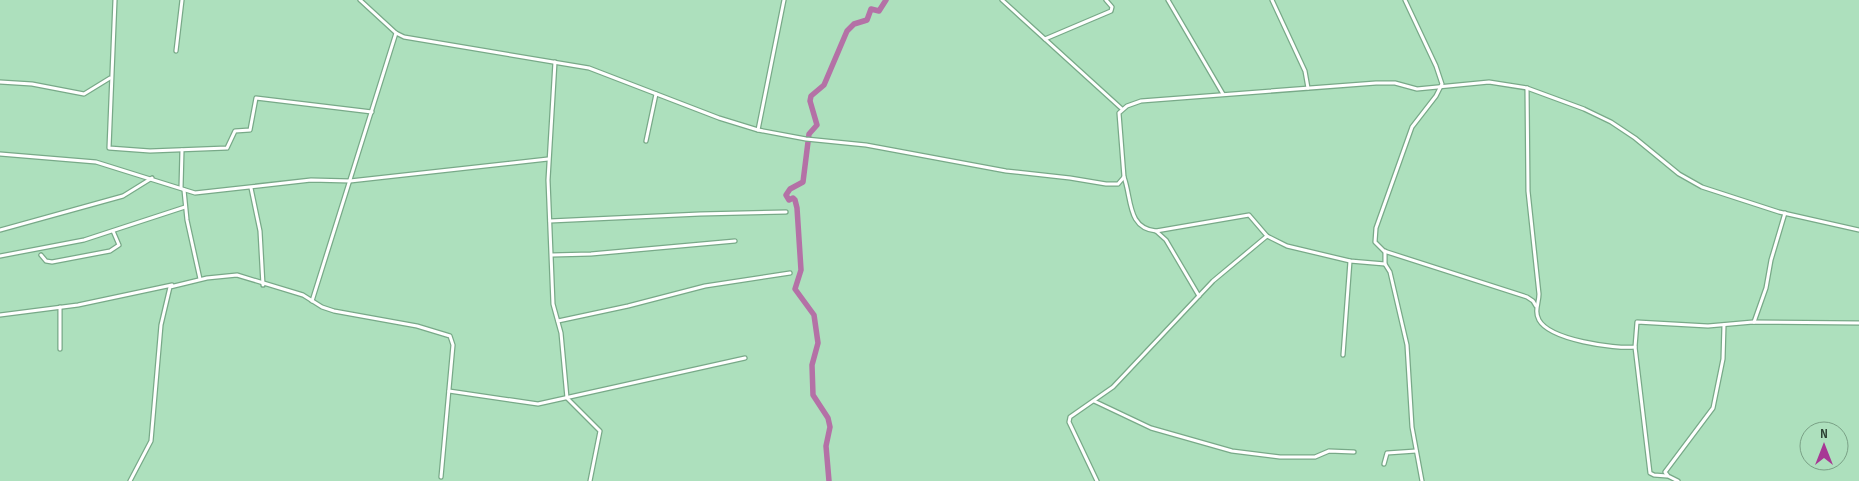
<svg xmlns="http://www.w3.org/2000/svg" width="1859" height="481" viewBox="0 0 1859 481" font-family="'Sofia Sans Condensed',sans-serif">
	<style>
		.lines { fill: none; stroke-linecap: round; stroke-linejoin: round }
		.river { stroke: #b471a6; stroke-width: 5.5 }
		.minor-casing { stroke: #78a988; stroke-width: 5.5 }
		.minor { stroke: #fff; stroke-width: 3 }
	</style>
	<rect width="100%" height="100%" fill="#ade0bd"/>
	<g class="lines">
		<!-- river -->
		<path class="river" d="M829,481L826,446L830,427L828,418L813,395L812,365L818,343L814,315L795,289L801,270L797,208L795,200L793,198L789,200L786,195L790,189L803,182L809,134L817,125L810,101L811,96L824,85L847,31L854,24L867,20L871,9L879,11L886,0"/>
		<defs>
			<g id="minor">
				<path d="M115,0L109,148L150,151L227,148L235,131L250,130L256,98L372,112"/>
				<path d="M360,0L396,33L404,37L589,68L719,118L758,130L806,139L866,145L1006,171L1070,178L1106,184H1118L1124,177L1119,113L1127,106L1141,101L1376,83H1395L1417,89L1489,82L1527,88L1584,109L1611,122L1635,138L1679,174L1702,187L1779,212L1859,230"/>
				<path d="M1002,0L1122,109"/>
				<path d="M1168,0L1223,94"/>
				<path d="M1272,0L1305,71L1308,88"/>
				<path d="M1405,0L1436,66L1442,84L1436,96L1412,127L1376,228L1375,242L1384,251L1527,297L1533,301L1536,306"/>
				<path d="M1045,39L1111,11L1112,7L1106,0"/>
				<path d="M176,51L182,0"/>
				<path d="M555,62L548,180L553,304L561,333L567,398L600,431L590,481"/>
				<path d="M0,82L32,84L84,94L110,78"/>
				<path d="M1527,88L1528,191L1539,294C1539,303 1534,311 1539,320C1550,340 1614,349 1635,347L1637,322L1708,326L1753,322L1859,323"/>
				<path d="M758,130L784,0"/>
				<path d="M646,141L656,94"/>
				<path d="M0,154L96,162L195,193L311,180L350,181L548,159"/>
				<path d="M181,188L182,150"/>
				<path d="M251,188L260,231L263,285"/>
				<path d="M184,190L187,220L200,279"/>
				<path d="M550,221L700,214L786,212"/>
				<path d="M0,230L123,196L152,178"/>
				<path d="M1156,231L1166,240L1199,296"/>
				<path d="M1267,236L1287,246L1350,261L1385,264"/>
				<path d="M1385,251V264L1390,272L1407,345L1412,427L1422,481"/>
				<path d="M41,255L46,261L52,262L110,251L119,245L113,231"/>
				<path d="M552,255L591,254L735,241"/>
				<path d="M0,256L84,240L185,207"/>
				<path d="M312,301L396,33"/>
				<path d="M0,315L78,305L172,285"/>
				<path d="M558,321L628,306L705,286L790,273"/>
				<path d="M1754,322L1766,288L1771,260L1785,213"/>
				<path d="M1635,347L1650,473L1654,475L1667,476"/>
				<path d="M60,349V307"/>
				<path d="M1343,355L1350,261"/>
				<path d="M449,391L538,404L745,358"/>
				<path d="M1094,401L1151,428L1232,451L1280,457H1315L1329,451L1354,452"/>
				<path d="M1384,464L1387,453L1416,451"/>
				<path d="M130,481L151,441L161,325L170,287L207,278L237,275L303,295L322,307L334,311L417,326L450,336L453,345L441,477"/>
				<path d="M1097,481L1069,422L1070,417L1113,387L1213,281L1267,236L1249,215L1156,231C1127,228 1132,199 1124,177"/>
				<path d="M1678,481L1668,476L1665,472L1713,408L1723,359L1724,325"/>
			</g>
		</defs>
		<!-- minor casing -->
		<use href="#minor" class="minor-casing"/>
		<!-- minor -->
		<use href="#minor" class="minor"/>
	</g>
	<!-- north arrow -->
	<g transform="translate(1824 446)"><circle r="24" fill="#ade0bd" stroke="#7aa186"/>
	<path d="M0-4L9 19L0 12L-9 19Z" fill="#a73895"/>
	<text y="-8" font-size="14" font-weight="bold" text-anchor="middle" fill="#2d4234">N</text>
	</g>
</svg>
